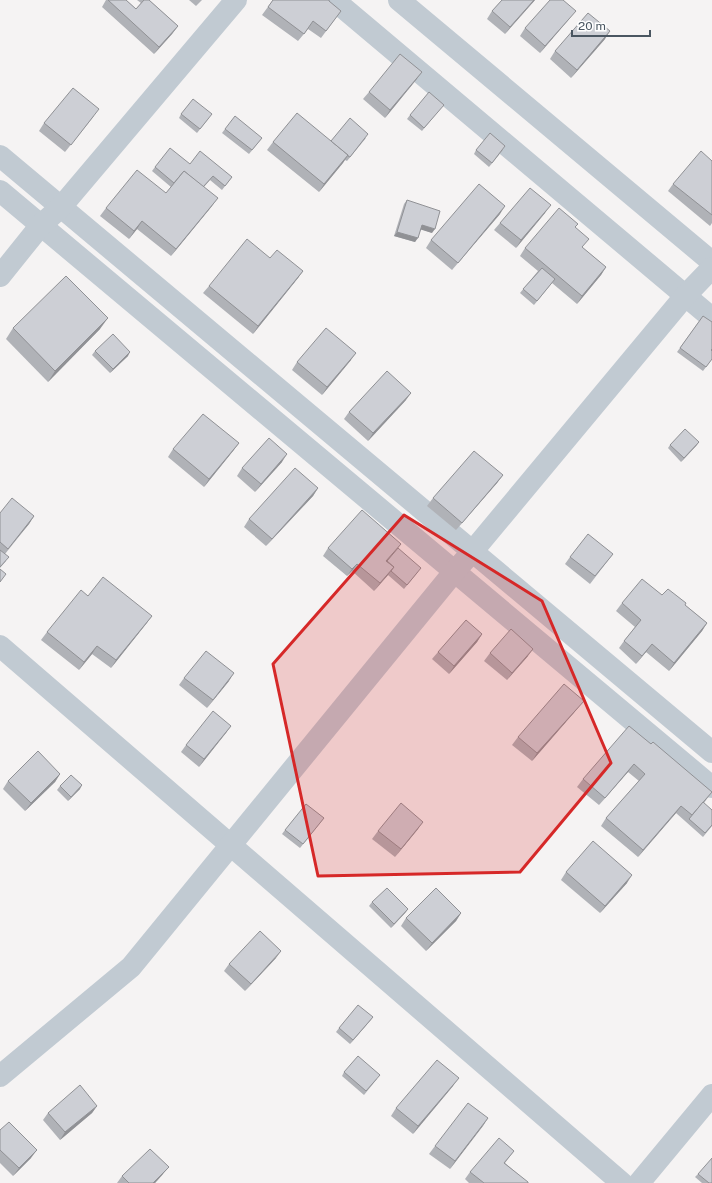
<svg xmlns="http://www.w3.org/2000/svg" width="712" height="1183" viewBox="0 0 712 1183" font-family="'Public Sans',sans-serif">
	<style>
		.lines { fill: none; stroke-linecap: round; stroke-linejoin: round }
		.minor { stroke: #c1cad2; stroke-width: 22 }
		.wall { fill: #b0b2b7 }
		.shaded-wall { fill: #909195 }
		.building { fill: #cdcfd5; stroke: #909195 }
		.marked { fill: #d62828; fill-opacity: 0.2; stroke: #d62828; stroke-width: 3; stroke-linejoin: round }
	</style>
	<rect width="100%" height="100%" fill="#f5f3f3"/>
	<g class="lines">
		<!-- minor -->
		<g class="minor">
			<path d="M334,0L712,318"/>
			<path d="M399,0L712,262"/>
			<path d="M0,156L712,752"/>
			<path d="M0,191L712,787"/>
			<path d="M0,276L41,225L61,207L236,0"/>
			<path d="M0,646L622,1183"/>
			<path d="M0,1076L131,967L454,572L472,552L685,296L712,268"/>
			<path d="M639,1183L712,1095"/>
		</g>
	</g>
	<!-- wall -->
	<g class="wall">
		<path d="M106,0H126L136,9L141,3L137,0H149L178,26L172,34L154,54L102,7Z"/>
		<path d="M189,0H202L196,6Z"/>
		<path d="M273,0L341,11L321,38L308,29L298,41L262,15Z"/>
		<path d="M502,0H535L505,34L487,19L492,11Z"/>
		<path d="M570,18L540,53L520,36L525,28Z"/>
		<path d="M605,39L571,78L550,59L555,51Z"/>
		<path d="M422,72L416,80L385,118L363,99L369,92Z"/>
		<path d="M441,108L422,131L407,119L410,115Z"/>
		<path d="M181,114L209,118L197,133L179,118Z"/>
		<path d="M94,116L65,152L39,131L44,123Z"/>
		<path d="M225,129L262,138L249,154L222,133Z"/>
		<path d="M366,138L347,161L345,160L319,192L267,150L273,142L331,141Z"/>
		<path d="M476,150H503L489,167L474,154Z"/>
		<path d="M712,161V223L710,226L668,191L673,184Z"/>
		<path d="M190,164L232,177L222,190L210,180L204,187L212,206L171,256L137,229L129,239L100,216L106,208L166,193L171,187L152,171L155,167Z"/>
		<path d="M407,200L432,233L421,229L415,242L394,236L404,204Z"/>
		<path d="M545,213L516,248L494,230L500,223Z"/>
		<path d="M500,214L452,270L426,248L431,240Z"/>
		<path d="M576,228L583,248L606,267L601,275L577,304L552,283L534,305L520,293L538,271L520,256L525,248Z"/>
		<path d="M270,258L303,271L298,278L253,334L203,293L209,286Z"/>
		<path d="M703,316L711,350L712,359L703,371L677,352Z"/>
		<path d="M13,328L100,329L48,382L6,339Z"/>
		<path d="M95,351L128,356L110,373L92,355Z"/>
		<path d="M351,360L322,395L292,370L297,362Z"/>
		<path d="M406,400L368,441L344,419L349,412Z"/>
		<path d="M699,442L696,446L681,462L668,448L670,445Z"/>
		<path d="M239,443L233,451L204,487L168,457L173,449Z"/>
		<path d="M282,462L255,492L237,476L242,468Z"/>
		<path d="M503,475L497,483L456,530L427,506L433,498Z"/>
		<path d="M318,488L313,496L266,546L244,527L249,519Z"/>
		<path d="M0,513L34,516L29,524L5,554L6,561L0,568Z"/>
		<path d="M401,544L398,548L418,572L404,589L388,575L374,591L352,571L347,576L323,556L328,548Z"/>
		<path d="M613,554L590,584L565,564L570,557Z"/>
		<path d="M662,595L685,605L707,623L702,631L669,671L646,652L636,664L619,648L624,641L635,627L616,611L622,603Z"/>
		<path d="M88,596L152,616L146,624L111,668L92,654L79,670L41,640L47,632Z"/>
		<path d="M482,634L477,642L449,674L432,659L438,652Z"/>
		<path d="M490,653L528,656L507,680L484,661Z"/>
		<path d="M184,678L229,681L207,708L179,685Z"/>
		<path d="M578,708L532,761L512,745L518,737Z"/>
		<path d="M231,726L199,767L181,752L186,745Z"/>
		<path d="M651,744L712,792L704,803L712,826L703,837L676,813L638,857L601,826L606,818L639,781L628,772L599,805L577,787L583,779Z"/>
		<path d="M60,774L55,782L25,811L3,789L8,781Z"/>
		<path d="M60,786L80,789L68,801L57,790Z"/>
		<path d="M324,818L300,848L282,834L285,830Z"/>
		<path d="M418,829L395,857L372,839L378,831Z"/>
		<path d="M566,872L627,883L600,913L561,880Z"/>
		<path d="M372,902L408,909L405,913L391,928L369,906Z"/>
		<path d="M461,913L456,921L426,951L401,926L406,918Z"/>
		<path d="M276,958L245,991L224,971L229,964Z"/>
		<path d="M373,1017L350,1044L336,1032L339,1028Z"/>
		<path d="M344,1072L377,1079L364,1095L342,1076Z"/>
		<path d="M453,1086L413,1134L391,1116L396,1108Z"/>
		<path d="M97,1106L92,1113L60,1140L43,1120L48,1113Z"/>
		<path d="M488,1118L450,1169L429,1154L435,1146Z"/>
		<path d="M0,1130L31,1158L13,1176L0,1163Z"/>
		<path d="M514,1151L505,1163L528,1183H469L465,1179L470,1172Z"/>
		<path d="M163,1174L155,1183H117L122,1176Z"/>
		<path d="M698,1174L712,1183H702L695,1177Z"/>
	</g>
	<!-- shaded-wall -->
	<g class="shaded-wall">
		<path d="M534,0H535L505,34L510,27Z"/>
		<path d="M576,11L540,53L545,46Z"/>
		<path d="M178,26L172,34L154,54L159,47Z"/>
		<path d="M610,31L605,39L571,78L577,70Z"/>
		<path d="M422,72L416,80L385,118L390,110Z"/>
		<path d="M348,155L343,163L319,192L324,184Z"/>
		<path d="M218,198L212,206L171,256L176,249Z"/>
		<path d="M551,205L545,213L516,248L521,240Z"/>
		<path d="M505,206L500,214L452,270L458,263Z"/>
		<path d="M142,221L137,229L129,239L134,231Z"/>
		<path d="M422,225L435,229L432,233L419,229Z"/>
		<path d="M397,232L418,238L415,242L394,236Z"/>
		<path d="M606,267L601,275L577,304L582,296Z"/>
		<path d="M303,271L298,278L253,334L258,326Z"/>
		<path d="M108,318L100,329L48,382L55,371Z"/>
		<path d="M130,352L128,356L110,373L113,369Z"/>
		<path d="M356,353L351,360L322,395L327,387Z"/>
		<path d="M411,393L406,400L368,441L373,433Z"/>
		<path d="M699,442L696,446L681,462L684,458Z"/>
		<path d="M239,443L233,451L204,487L209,479Z"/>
		<path d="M287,454L282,462L255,492L261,484Z"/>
		<path d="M503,475L497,483L456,530L462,523Z"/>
		<path d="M318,488L313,496L266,546L272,539Z"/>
		<path d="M34,516L29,524L2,556L8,549Z"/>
		<path d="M357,564L352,571L347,576L352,569Z"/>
		<path d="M394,567L388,575L374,591L380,583Z"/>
		<path d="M152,616L146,624L111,668L116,660Z"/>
		<path d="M707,623L702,631L669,671L674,663Z"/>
		<path d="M482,634L477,642L449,674L454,666Z"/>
		<path d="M652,644L646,652L636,664L642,656Z"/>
		<path d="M97,646L92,654L79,670L84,662Z"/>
		<path d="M533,649L528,656L507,680L512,673Z"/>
		<path d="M234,673L229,681L207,708L213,700Z"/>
		<path d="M584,701L578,708L532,761L537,753Z"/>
		<path d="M231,726L226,733L199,767L204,759Z"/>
		<path d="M634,764L628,772L599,805L605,798Z"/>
		<path d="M60,774L55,782L25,811L31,803Z"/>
		<path d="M82,785L80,789L68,801L71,797Z"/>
		<path d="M681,806L676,813L638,857L643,850Z"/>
		<path d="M423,822L418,829L395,857L401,849Z"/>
		<path d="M632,875L627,883L600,913L605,906Z"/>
		<path d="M408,909L405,913L391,928L394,924Z"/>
		<path d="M461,913L456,921L426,951L432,943Z"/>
		<path d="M281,951L276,958L245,991L251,984Z"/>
		<path d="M373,1017L370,1021L350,1044L353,1040Z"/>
		<path d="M459,1078L453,1086L413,1134L418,1126Z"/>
		<path d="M97,1106L92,1113L60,1140L65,1132Z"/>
		<path d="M488,1118L483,1126L450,1169L455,1161Z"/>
		<path d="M37,1150L31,1158L13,1176L19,1168Z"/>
		<path d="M169,1167L163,1174L155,1183H153Z"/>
	</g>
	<!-- building -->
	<g class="building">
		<path d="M108,0H126L136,9L144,0H149L178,26L159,47Z"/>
		<path d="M273,0H329V1L341,11L326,31L313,21L304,34L268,7Z"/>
		<path d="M502,0H534L510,27L492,11Z"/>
		<path d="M550,0H563L576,11L545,46L525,28Z"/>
		<path d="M588,13L610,31L577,70L555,51Z"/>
		<path d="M400,54L422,72L390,110L369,92Z"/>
		<path d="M73,88L99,109L71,145L44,123Z"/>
		<path d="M429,92L444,105L424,128L410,115Z"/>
		<path d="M193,99L212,114L200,129L181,114Z"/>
		<path d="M297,113L348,155L324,184L273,142Z"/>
		<path d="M235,116L262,138L252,150L225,129Z"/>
		<path d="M350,118L368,134L350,157L348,156V155L331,141Z"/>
		<path d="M490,133L505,146L492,163L476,150Z"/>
		<path d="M170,148L190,164L200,151L232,177L225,186L213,176L203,187L184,171L174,183L155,167Z"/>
		<path d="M701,151L712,161V215L673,184Z"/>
		<path d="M137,170L166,193L184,171L218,198L176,249L142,221L134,231L106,208Z"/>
		<path d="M479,184L505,206L458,263L431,240Z"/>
		<path d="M530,188L551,205L521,240L500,223Z"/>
		<path d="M407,200L440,211L435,229L422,225L418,238L397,232Z"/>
		<path d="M559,208L578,224L575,227L589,239L582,247L606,267L582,296L525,248Z"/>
		<path d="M247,239L270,258L277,250L303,271L258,326L209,286Z"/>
		<path d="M542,268L555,279L537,301L523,289Z"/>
		<path d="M66,276L108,318L55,371L13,328Z"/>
		<path d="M703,316L712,322V349L711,350L712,351V359L706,367L680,348Z"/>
		<path d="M326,328L356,353L327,387L297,362Z"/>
		<path d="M113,334L130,352L113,369L95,351Z"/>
		<path d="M387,371L411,393L373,433L349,412Z"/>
		<path d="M203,414L239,443L209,479L173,449Z"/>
		<path d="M685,429L699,442L684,458L670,445Z"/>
		<path d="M269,438L287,454L261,484L242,468Z"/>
		<path d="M474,451L503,475L462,523L433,498Z"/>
		<path d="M295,468L318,488L272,539L249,519Z"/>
		<path d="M12,498L34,516L8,549L0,542V513Z"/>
		<path d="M362,510L401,544L386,561L394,567L380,583L357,564L352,569L328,548Z"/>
		<path d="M588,534L613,554L595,576L570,557Z"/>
		<path d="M398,548L421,568L407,585L391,571L394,567L387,561Z"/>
		<path d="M0,550L9,557L0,567Z"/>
		<path d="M0,569L6,574L0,582Z"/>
		<path d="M103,577L152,616L116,660L97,646L84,662L47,632L81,590L88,596Z"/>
		<path d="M642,579L662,595L668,589L686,603L685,605L707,623L674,663L652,644L642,656L624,641L641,620L622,603Z"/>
		<path d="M466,620L482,634L454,666L438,652Z"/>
		<path d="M511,629L533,649L512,673L490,653Z"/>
		<path d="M206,651L234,673L213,700L184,678Z"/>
		<path d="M564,684L584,701L537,753L518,737Z"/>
		<path d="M213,711L231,726L204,759L186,745Z"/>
		<path d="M629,726L651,744L653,742L712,792L692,815L681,806L643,850L606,818L645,774L634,764L605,798L583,779Z"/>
		<path d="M38,751L60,774L31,803L8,781Z"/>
		<path d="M71,775L82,785L71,797L60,786Z"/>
		<path d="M703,802L712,810V825L705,833L689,819Z"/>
		<path d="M401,803L423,822L401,849L378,831Z"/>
		<path d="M306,804L324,818L303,844L285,830Z"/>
		<path d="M593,841L632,875L605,906L566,872Z"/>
		<path d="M387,888L408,909L394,924L372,902Z"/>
		<path d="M436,888L461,913L432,943L406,918Z"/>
		<path d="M260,931L281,951L251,984L229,964Z"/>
		<path d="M358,1005L373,1017L353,1040L339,1028Z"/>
		<path d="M358,1056L380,1075L366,1091L344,1072Z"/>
		<path d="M437,1060L459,1078L418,1126L396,1108Z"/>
		<path d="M80,1085L97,1106L65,1132L48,1113Z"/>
		<path d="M468,1103L488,1118L455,1161L435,1146Z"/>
		<path d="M9,1122L37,1150L19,1168L0,1150V1130Z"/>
		<path d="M499,1138L514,1151L504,1163L528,1182V1183H484L470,1172Z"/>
		<path d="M150,1149L169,1167L153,1183H129L122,1176Z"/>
		<path d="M712,1158V1183H709L698,1174Z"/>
	</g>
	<!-- marked area -->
	<path class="marked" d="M404,515L542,601L611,763L520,872L318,876L273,664Z"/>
	<!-- scale -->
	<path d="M572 30v6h78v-6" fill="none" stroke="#4a5661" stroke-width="2"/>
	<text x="578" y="30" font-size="12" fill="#4a5661" stroke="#ffffff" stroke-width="3" paint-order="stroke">20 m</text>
</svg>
